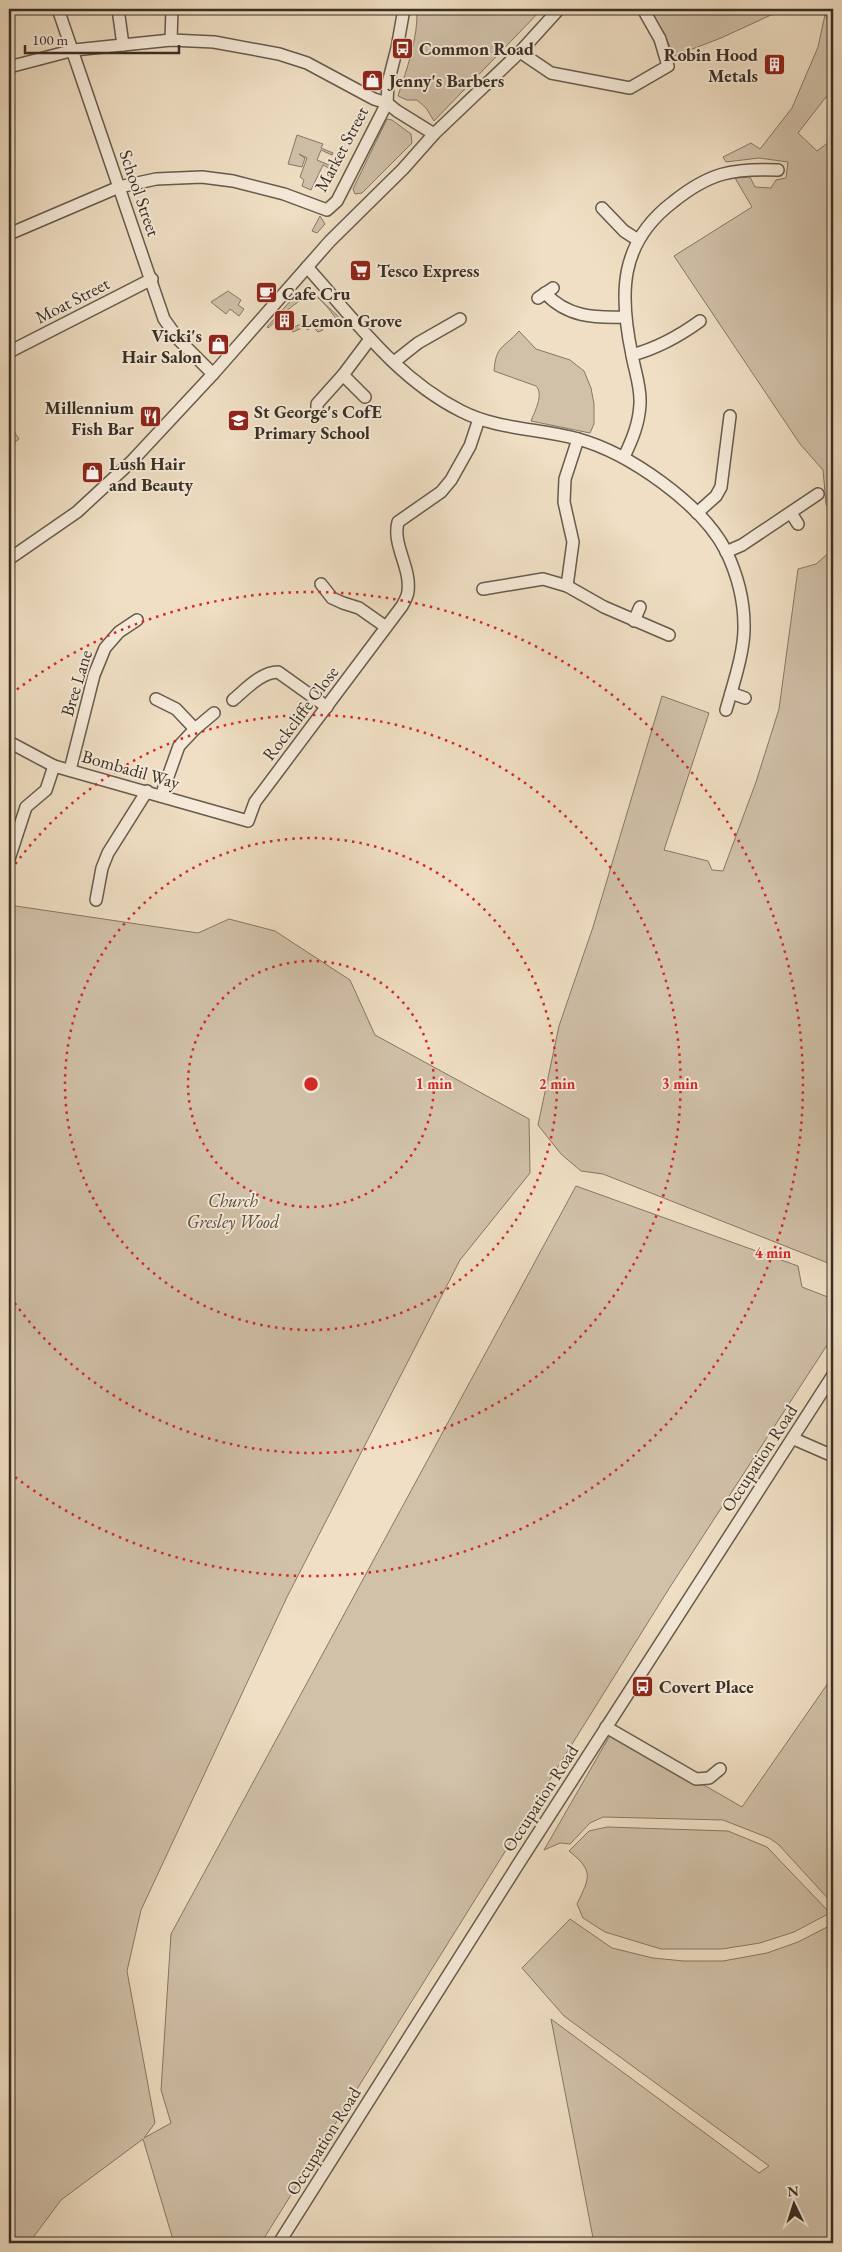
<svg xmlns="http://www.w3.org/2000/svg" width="842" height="2252" viewBox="0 0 842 2252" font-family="'EB Garamond',serif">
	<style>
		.green { fill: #d1c1a9; stroke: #857867 }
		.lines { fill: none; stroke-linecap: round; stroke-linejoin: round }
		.minor-casing { stroke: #675b4d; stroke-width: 14 }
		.minor { stroke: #f5ead9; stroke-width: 11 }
		.ring { fill: none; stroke: #d62828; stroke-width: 2.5; stroke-dasharray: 2.5 5 }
		.labels { text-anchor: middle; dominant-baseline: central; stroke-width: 4; stroke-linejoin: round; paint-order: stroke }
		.poi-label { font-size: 18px; font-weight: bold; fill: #392f25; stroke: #f5ead9; text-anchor: start }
		.street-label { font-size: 18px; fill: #392f25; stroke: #f5ead9 }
		.park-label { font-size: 18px; font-style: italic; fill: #574c3f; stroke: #f5ead9 }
		.centre { fill: #d62828; stroke: #f5ead9; stroke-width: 2.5 }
		.ring-label { font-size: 15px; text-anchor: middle; font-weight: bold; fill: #d62828; stroke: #f5ead9; stroke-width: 4; stroke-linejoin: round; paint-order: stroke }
	</style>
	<rect width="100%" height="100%" fill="#f0dfc4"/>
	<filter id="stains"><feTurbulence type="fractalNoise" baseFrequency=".004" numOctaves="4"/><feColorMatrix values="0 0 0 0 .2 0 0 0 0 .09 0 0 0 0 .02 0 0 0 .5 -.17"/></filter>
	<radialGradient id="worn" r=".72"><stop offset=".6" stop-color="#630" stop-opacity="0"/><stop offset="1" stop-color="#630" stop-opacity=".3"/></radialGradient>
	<!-- green -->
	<g class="green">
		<path d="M417,9H542L434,121L426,108L417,100H407L398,96C407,68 418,39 417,9Z"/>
		<path d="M649,9H784L721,38L674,56L664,33Z"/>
		<path d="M825,15L833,24V88L798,133L817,151L833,139V518L826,504L823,470L800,444L674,256L752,207L735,178L750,177L755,187L771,188L776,180L786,178L788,162L759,158L726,162L723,157L751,143L760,149L792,108L818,47Z"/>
		<path d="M387,119L392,120L411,134L412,143L362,193L355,194L353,189Z"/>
		<path d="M297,135L323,144L321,148L333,153L332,155L321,150L317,160L336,168L335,171L323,165L311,190L302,186L304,180L300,177L307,158L299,154L305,158L302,167L288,164Z"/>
		<path d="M320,216L325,224L317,233L312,231Z"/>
		<path d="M228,291L241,300L238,305L244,309L239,316L230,309L226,314L211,302Z"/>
		<path d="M309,292L318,297L348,326L344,329C337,321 325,301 316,297C302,292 278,320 268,328L267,327L294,297Z"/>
		<path d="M298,325L319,326L323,330L318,332L312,326L308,330L304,327L293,332L291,330Z"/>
		<path d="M519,331L536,349L570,360L584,371L591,388L594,404V424L590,433L531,421C535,411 544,394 536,386L494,371C496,345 503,349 519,331Z"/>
		<path d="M9,424L19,439L9,447Z"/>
		<path d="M833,549V1265L603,1174L581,1171L561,1154L538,1125L559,1026L593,927L662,696L709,713L664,850L708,861L712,870L723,871L756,782L779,709L798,569L816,564Z"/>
		<path d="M9,905L198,933L229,919L275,931L350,980L375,1035L529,1119L530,1173L460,1260L287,1597L141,1910L127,1971L155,2123L144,2138L171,2123L161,2090L171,1934L576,1186L798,1266L802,1287L833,1299V1336L670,1587L261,2243H174L143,2139L61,2200L29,2243H9Z"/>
		<path d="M833,1676V1904L778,1844L769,1838L723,1820L603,1817L590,1823L570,1844L560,1843L544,1850L612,1732L742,1807Z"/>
		<path d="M607,1827L728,1831L767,1847L830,1913L794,1932L760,1943L722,1949H661L605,1932L583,1918L577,1904C590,1877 594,1871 569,1851L589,1831Z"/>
		<path d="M570,1919L612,1948L653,1958L684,1961H723L767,1953L798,1942L833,1924V2243H594L551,2019L759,2173L769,2166L564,2016L522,1968Z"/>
	</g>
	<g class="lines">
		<defs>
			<g id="minor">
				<path d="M58,9L164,319L179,340L213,374"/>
				<path d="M118,9L123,45"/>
				<path d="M171,40L172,9"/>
				<path d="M520,52L551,73L630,88L668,66L660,39L643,9"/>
				<path d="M9,67L74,50L171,40L214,42L279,54L307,63L374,99L387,103L397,111L434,134"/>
				<path d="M602,208L624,231L638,240"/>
				<path d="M9,234L119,187L156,179L202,177L233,181L284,194L327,210L337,201L387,103L388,83L397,48L404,9"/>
				<path d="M307,267C354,319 397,379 461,411C498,430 539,428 578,439C629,453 702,504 726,551C737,574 744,600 744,625C745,650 733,685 726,710"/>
				<path d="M545,293C567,317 594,318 625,317"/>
				<path d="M538,298L553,288"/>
				<path d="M9,352L152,279"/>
				<path d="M632,355C658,348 678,337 700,321"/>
				<path d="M394,362L418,343L460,319"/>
				<path d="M343,375L365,397"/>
				<path d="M317,415V404L343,375L370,339"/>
				<path d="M624,457C632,440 639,424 640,404C641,387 635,372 632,355C619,294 619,243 673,202C709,173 732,168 778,170"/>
				<path d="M697,513L716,496L721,487L730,416"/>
				<path d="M791,513L798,524"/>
				<path d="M726,552L742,545L818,494"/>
				<path d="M9,559L77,512L131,462L213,374L330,241L403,169L434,134L520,52L559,9"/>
				<path d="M321,584L332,598L343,603L359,608L386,627"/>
				<path d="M567,586L573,542L564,502L565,479L578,439"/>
				<path d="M483,589L543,579L567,586L604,607L669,635"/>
				<path d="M634,621L640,607"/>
				<path d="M731,693L745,698"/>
				<path d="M156,699L176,709L195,729"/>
				<path d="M233,700C245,690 261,672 278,672L327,707"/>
				<path d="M9,742L54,766L248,821L255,802L402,606C404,602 408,596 408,591C411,567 392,545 398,522L441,492L451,480L470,446L479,419"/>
				<path d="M70,770L94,675L105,648L119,632L137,620"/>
				<path d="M161,796L179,746L195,729L214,713"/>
				<path d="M9,859L26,807L46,790L54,766"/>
				<path d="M96,900L102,868L108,853L147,791"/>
				<path d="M794,1439L833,1456"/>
				<path d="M606,1727L696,1779L709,1778L720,1769"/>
				<path d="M279,2243L519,1863L833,1375"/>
			</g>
		</defs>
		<!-- minor casing -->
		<use href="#minor" class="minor-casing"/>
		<!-- minor -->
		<use href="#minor" class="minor"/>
	</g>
	<!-- distance rings -->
	<g class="ring">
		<circle cx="311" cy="1084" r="123"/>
		<circle cx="311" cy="1084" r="246"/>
		<path d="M11 870A369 369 0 1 1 11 1298"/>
		<path d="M11 694A492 492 0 1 1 11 1474"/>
	</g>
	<!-- icons -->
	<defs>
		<symbol id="bus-square" viewBox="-11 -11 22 22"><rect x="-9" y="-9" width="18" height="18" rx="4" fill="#8f2418" stroke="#f5ead9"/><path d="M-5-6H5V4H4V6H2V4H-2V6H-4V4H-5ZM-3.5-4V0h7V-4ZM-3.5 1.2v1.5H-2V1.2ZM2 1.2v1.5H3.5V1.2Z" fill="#fff"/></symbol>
		<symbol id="building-square" viewBox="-11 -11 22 22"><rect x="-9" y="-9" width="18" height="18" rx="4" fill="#8f2418" stroke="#f5ead9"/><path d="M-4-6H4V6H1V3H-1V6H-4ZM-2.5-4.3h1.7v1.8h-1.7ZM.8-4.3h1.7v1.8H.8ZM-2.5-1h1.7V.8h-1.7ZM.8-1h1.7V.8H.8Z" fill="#fff"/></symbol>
		<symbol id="shop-square" viewBox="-11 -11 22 22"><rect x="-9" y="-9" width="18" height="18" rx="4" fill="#8f2418" stroke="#f5ead9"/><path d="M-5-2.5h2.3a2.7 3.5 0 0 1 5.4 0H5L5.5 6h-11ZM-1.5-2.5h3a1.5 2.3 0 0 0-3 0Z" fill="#fff"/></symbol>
		<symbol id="supermarket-square" viewBox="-11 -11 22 22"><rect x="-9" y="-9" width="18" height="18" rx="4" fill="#8f2418" stroke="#f5ead9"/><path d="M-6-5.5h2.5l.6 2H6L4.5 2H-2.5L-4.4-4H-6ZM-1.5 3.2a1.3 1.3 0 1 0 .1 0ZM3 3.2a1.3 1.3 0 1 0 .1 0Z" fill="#fff"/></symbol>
		<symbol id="cafe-square" viewBox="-11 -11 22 22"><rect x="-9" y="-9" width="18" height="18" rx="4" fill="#8f2418" stroke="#f5ead9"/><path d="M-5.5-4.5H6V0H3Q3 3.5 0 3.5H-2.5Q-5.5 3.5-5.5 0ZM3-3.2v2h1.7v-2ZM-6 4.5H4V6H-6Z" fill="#fff"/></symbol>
		<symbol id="restaurant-square" viewBox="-11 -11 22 22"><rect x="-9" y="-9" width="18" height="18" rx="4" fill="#8f2418" stroke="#f5ead9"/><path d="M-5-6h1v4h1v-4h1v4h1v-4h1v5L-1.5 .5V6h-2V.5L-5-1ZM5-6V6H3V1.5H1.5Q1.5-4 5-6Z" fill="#fff"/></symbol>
		<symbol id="school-square" viewBox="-11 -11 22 22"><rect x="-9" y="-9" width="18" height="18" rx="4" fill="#8f2418" stroke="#f5ead9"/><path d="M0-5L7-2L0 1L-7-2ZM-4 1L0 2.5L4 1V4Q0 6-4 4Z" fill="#fff"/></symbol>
	</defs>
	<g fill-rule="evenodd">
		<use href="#bus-square" x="390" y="36" width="25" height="25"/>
		<use href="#building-square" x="762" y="52" width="25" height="25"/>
		<use href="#shop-square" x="360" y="68" width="25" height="25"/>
		<use href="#supermarket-square" x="348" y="258" width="25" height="25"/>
		<use href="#cafe-square" x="254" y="280" width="25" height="25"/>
		<use href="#building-square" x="272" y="308" width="25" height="25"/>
		<use href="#shop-square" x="206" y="332" width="25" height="25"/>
		<use href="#restaurant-square" x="138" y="404" width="25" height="25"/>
		<use href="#school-square" x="226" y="408" width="25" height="25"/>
		<use href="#shop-square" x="80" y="460" width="25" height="25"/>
		<use href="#bus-square" x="630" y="1674" width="25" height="25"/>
	</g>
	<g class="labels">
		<!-- poi labels -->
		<g class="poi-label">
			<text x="419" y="48">Common Road</text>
			<text x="758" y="54" text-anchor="end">Robin Hood<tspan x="758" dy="21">Metals</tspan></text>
			<text x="389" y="80">Jenny's Barbers</text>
			<text x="377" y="270">Tesco Express</text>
			<text x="282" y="293">Cafe Cru</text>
			<text x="301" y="320">Lemon Grove</text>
			<text x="202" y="335" text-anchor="end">Vicki's<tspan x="202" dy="21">Hair Salon</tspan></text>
			<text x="134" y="407" text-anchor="end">Millennium<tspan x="134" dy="21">Fish Bar</tspan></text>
			<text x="254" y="411">St George's CofE<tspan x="254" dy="21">Primary School</tspan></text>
			<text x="109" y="463">Lush Hair<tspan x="109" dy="21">and Beauty</tspan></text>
			<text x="659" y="1686">Covert Place</text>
		</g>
		<!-- street labels -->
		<g class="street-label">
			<text transform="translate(341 149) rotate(-62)">Market Street</text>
			<text transform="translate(140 193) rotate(71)">School Street</text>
			<text transform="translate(72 300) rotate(-27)">Moat Street</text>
			<text transform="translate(76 683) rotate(-73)">Bree Lane</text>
			<text transform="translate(300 713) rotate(-53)">Rockcliffe Close</text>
			<text transform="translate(131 769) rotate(16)">Bombadil Way</text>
			<text transform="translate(759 1458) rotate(-57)">Occupation Road</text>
			<text transform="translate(540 1798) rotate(-57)">Occupation Road</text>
			<text transform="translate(323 2141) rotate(-58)">Occupation Road</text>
		</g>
		<!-- park labels -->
		<g class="park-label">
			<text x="233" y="1200">Church<tspan x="233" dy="21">Gresley Wood</tspan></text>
		</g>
	</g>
	<circle cx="311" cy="1084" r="8" class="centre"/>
	<g class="ring-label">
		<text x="434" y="1089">1 min</text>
		<text x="557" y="1089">2 min</text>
		<text x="680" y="1089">3 min</text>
		<text x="773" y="1258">4 min</text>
	</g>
	<!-- margin -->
	<rect width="842" height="2252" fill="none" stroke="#f0dfc4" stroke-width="30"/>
	<rect x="10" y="10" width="822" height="2232" fill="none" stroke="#392f25" stroke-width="2.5"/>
	<rect x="15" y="15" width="812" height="2222" fill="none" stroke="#392f25"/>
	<!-- north arrow -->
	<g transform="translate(794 2204) rotate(356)" stroke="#f5ead9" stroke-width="4" paint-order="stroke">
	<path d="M0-4L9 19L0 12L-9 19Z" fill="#392f25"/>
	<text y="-8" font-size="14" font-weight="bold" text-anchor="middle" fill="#392f25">N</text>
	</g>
	<!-- scale -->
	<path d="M25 45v8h154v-8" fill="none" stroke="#392f25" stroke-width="2.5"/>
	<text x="32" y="45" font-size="15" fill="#392f25" stroke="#f5ead9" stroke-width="4" paint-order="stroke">100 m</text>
	<rect width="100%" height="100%" filter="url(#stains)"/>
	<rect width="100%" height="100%" fill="url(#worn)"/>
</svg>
